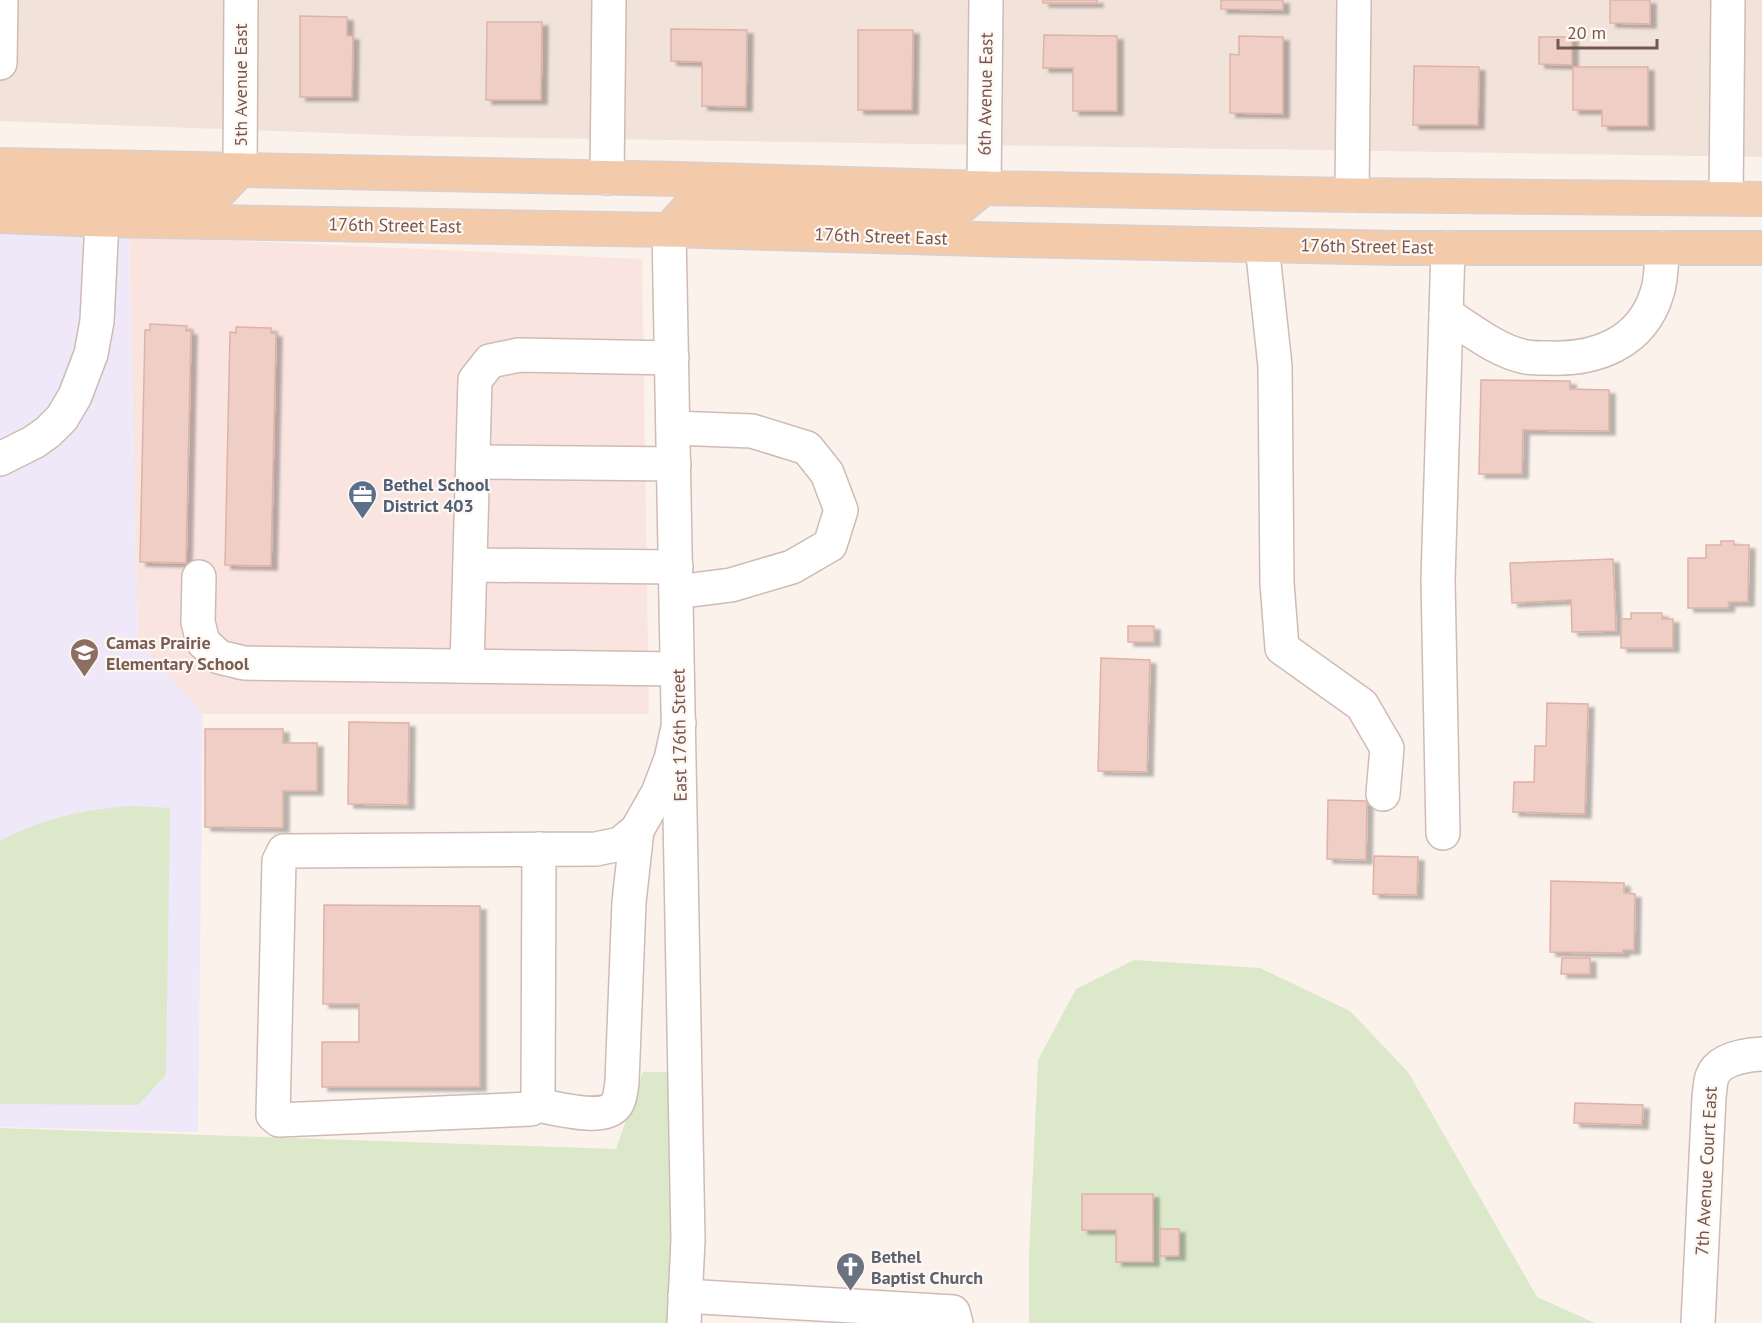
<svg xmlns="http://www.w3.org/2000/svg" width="1762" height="1323" viewBox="0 0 1762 1323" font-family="'PT Sans',sans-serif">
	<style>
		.residential { fill: #f2e3da }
		.commercial { fill: #fae4e0 }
		.education { fill: #efe8f8 }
		.green { fill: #dce8ca }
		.building { fill: #efcec5; stroke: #e0b2a7; stroke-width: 1.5; filter: url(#shadow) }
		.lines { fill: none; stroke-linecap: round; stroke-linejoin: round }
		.minor-casing { stroke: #cfbbb4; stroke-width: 36 }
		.major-casing { stroke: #d8d0ce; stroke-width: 36 }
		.minor { stroke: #fff; stroke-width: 33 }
		.major { stroke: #f4cbaa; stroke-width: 33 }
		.labels { text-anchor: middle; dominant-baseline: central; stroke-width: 4.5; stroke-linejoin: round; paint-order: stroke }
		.street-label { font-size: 18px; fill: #755650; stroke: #fef7f2 }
		.service-label { font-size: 18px; font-weight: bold; fill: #4e5e75; stroke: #fef7f2; text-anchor: start }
		.education-label { font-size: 18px; font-weight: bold; fill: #785e54; stroke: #fef7f2; text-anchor: start }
		.worship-label { font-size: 18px; font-weight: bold; fill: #5b616d; stroke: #fef7f2; text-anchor: start }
	</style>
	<defs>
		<filter id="shadow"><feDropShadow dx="6" dy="4" stdDeviation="1.5" flood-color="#0004"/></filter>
	</defs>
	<rect width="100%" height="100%" fill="#fbf2eb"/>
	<!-- residential -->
	<path class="residential" d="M0,0H1762V157L411,136L0,121Z"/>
	<!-- commercial -->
	<path class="commercial" d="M129,236L642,259L649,714H203L138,640Z"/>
	<!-- education -->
	<path class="education" d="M0,231L129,236L138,640L203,714L198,1132L0,1127Z"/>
	<!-- green -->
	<g class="green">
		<path d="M132,806L170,808L166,1075L138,1105L0,1104V841C46,817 81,810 132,806Z"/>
		<path d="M1134,960L1260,968L1350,1011L1408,1072L1537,1297L1595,1323H1029V1257L1038,1060L1076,989Z"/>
		<path d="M643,1072H670V1323H0V1128L616,1149Z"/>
	</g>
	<!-- building -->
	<g class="building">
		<rect x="1043" y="0" width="54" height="3"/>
		<path d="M1221,0H1283V10L1221,9Z"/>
		<path d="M1610,0H1650V24L1610,23Z"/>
		<path d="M300,16L347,17V36H353L352,97H300Z"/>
		<path d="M487,22H542L541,100H486Z"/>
		<path d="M671,29L747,30L746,107L702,106V62L671,61Z"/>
		<path d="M858,30H913L912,110H858Z"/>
		<path d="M1044,35L1117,36V111H1073V68H1043Z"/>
		<path d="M1239,36L1283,37V114L1230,113V54L1239,55Z"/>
		<path d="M1539,37H1572V65L1539,64Z"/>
		<path d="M1414,66L1479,67L1478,125H1413Z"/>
		<path d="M1573,67H1648V126H1602V110H1573Z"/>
		<path d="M150,324L187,326L186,331H191L186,563L140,562L145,330H150Z"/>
		<path d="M236,327L271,328V333H276L271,566L225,565L230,332L236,333Z"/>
		<path d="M1481,380L1570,381V389L1609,390V431L1523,430L1522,474H1479Z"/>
		<path d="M1721,541H1734V545H1749L1748,602H1729L1728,608H1688V558H1706V545H1721Z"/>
		<path d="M1613,559L1616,631L1572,632L1571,600L1512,603L1510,563Z"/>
		<path d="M1631,613H1662V619H1673V648H1621V619H1631Z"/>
		<rect x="1128" y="626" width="26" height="16"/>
		<path d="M1101,658L1150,660L1147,772L1098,771Z"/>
		<path d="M1547,703L1588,704L1585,814L1513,812L1514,782H1534L1535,746H1546Z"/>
		<path d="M349,722L409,723L408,805L348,804Z"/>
		<path d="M205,729H283V743H317V791H283V828L205,827Z"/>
		<path d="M1328,800L1367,801L1366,860L1327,859Z"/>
		<path d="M1374,856L1418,857L1417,895L1373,894Z"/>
		<path d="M1551,881L1624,883V893L1635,894L1634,950H1623V953L1550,952Z"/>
		<path d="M324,905L480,906V1087H322V1042H359V1004H323Z"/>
		<path d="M1562,958H1590V974H1561Z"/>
		<path d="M1575,1103L1643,1105L1642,1125L1574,1123Z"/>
		<path d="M1082,1194H1153V1262H1116V1230H1082Z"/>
		<rect x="1160" y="1229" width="19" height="27"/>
	</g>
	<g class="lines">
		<defs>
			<g id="minor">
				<path d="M0,63L1,0"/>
				<path d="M240,170L241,0"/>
				<path d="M607,178L609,0"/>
				<path d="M984,188L986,0"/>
				<path d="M1352,195L1354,0"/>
				<path d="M1726,198L1728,0"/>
				<path d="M669,230L688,1240L684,1323"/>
				<path d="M1262,245L1275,366L1277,583L1282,648L1362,705L1387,748L1383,794"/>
				<path d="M1446,314C1471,330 1497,351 1526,357C1533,358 1542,358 1549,358C1596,360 1642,343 1657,293C1662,279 1661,262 1662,248"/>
				<path d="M673,428L752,431L807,448L827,473L841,510L830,545L792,567L731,585L676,592"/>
				<path d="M0,459L34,442L48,432L62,418L75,396L91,354L97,321L102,220"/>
				<path d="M473,462L674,464"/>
				<path d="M470,565L676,567"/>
				<path d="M199,577L198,622L203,642L219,657L244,663L677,669"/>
				<path d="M467,666L475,380L490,361L519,355L672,358"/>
				<path d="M1443,833L1438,580L1448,248"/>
				<path d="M539,849L538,1100L537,1105L531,1109L279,1120L273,1115L279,861L284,851L596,849L620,844L637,830L658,793L671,759L679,723"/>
				<path d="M537,1105C555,1108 603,1122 616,1105C620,1100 621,1089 622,1082L629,902L637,830"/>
				<path d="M685,1296L953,1312L956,1323"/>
				<path d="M1698,1323L1709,1097C1710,1091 1710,1083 1712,1077C1718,1059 1745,1055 1762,1054"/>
			</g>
			<g id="major">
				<path d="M0,165L679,179L984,188L1352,195L1762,199"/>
				<path d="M0,190L216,195L240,170"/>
				<path d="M0,216L102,220L669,230L1013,240L1398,248H1762"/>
				<path d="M669,230L690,206L953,213L984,188"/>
			</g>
		</defs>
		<!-- minor casing -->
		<use href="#minor" class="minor-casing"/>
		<!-- major casing -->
		<use href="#major" class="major-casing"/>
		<!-- minor -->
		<use href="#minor" class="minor"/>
		<!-- major -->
		<use href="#major" class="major"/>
	</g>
	<!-- icons -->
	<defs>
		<symbol id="office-pin" viewBox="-11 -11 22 30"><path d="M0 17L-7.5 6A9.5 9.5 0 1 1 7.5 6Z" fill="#5c6f8a" stroke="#fef7f2"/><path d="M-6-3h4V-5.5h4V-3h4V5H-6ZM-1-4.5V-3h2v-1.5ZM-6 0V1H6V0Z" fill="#fff"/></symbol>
		<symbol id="school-pin" viewBox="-11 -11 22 30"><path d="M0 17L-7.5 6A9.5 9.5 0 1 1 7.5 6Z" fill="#8d6e63" stroke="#fef7f2"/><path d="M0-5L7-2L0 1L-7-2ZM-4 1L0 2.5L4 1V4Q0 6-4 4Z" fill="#fff"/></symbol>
		<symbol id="church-pin" viewBox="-11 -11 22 30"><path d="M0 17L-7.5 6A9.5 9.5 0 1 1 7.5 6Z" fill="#6b7280" stroke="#fef7f2"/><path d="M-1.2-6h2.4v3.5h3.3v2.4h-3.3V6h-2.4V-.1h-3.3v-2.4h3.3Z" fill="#fff"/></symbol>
	</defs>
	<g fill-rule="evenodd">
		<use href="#office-pin" x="346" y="478" width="33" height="45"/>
		<use href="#school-pin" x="68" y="636" width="33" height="45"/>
		<use href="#church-pin" x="834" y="1250" width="33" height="45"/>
	</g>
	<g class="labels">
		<!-- street labels -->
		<g class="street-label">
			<text transform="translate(240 85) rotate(-90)">5th Avenue East</text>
			<text transform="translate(985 94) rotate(-89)">6th Avenue East</text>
			<text transform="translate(395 225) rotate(1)">176th Street East</text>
			<text transform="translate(881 236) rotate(2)">176th Street East</text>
			<text transform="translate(1367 246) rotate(1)">176th Street East</text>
			<text transform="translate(679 735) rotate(-91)">East 176th Street</text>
			<text transform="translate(1706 1171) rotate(-87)">7th Avenue Court East</text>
		</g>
		<!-- service labels -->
		<g class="service-label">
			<text x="383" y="484">Bethel School<tspan x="383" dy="21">District 403</tspan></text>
		</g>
		<!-- education labels -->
		<g class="education-label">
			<text x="106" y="642">Camas Prairie<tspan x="106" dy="21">Elementary School</tspan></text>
		</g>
		<!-- worship labels -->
		<g class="worship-label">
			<text x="871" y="1256">Bethel<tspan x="871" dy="21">Baptist Church</tspan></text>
		</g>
	</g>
	<!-- scale -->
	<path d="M1558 39v9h99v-9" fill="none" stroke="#755650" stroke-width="3"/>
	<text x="1567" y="39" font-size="18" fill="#755650" stroke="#fef7f2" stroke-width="4.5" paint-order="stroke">20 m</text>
</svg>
